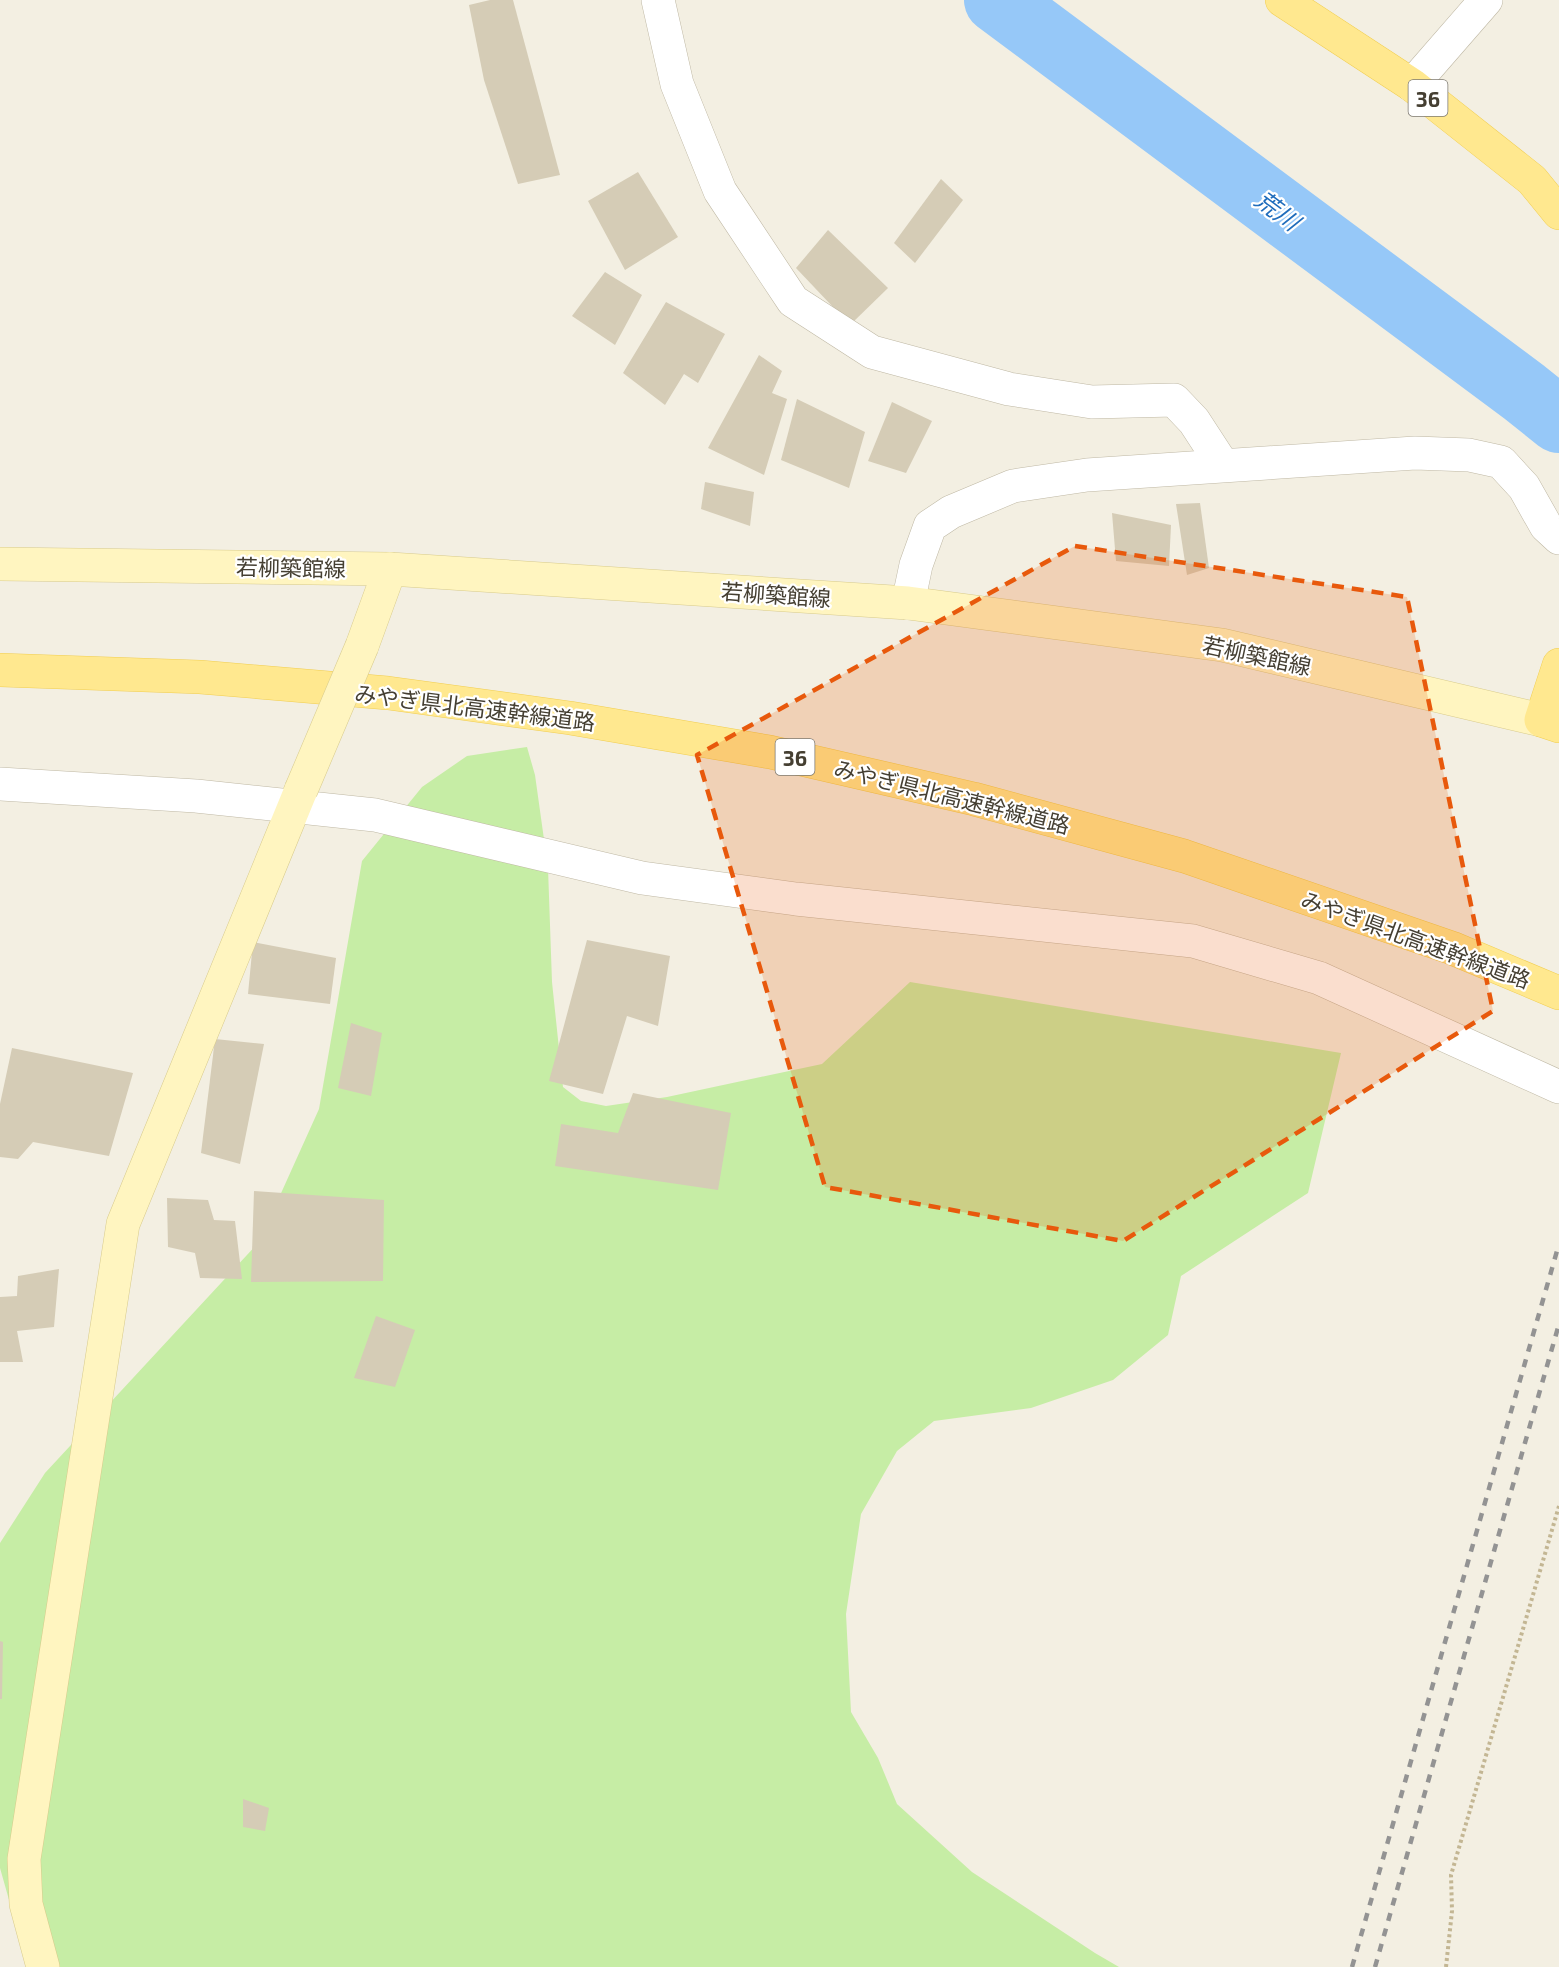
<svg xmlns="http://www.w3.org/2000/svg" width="1559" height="1967" viewBox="0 0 1559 1967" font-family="'Exo 2','Noto Sans JP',sans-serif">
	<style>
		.green { fill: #c6eda5 }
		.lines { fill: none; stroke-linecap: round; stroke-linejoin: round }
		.river { stroke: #96c8f8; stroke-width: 66 }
		.building { fill: #d5ccb6 }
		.street-casing { stroke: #bfb8a4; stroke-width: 34 }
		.secondary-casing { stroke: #d8cb8c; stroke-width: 34 }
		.primary-casing { stroke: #f1ce52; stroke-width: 34 }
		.path { stroke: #c3b693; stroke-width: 4; stroke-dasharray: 3 3; stroke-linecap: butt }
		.street { stroke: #fff; stroke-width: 33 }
		.secondary { stroke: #fff5c0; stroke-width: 33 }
		.primary { stroke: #ffe88f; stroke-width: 33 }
		.rail { stroke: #939393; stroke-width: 4.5; stroke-dasharray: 8 8; stroke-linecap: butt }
		.secondary-bridge-casing { stroke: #d8cb8c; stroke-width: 34; stroke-linecap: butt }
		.secondary-bridge { stroke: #fff5c0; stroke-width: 33 }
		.marked { fill: #e8590c; fill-opacity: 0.2; stroke: #e8590c; stroke-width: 4.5; stroke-dasharray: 12 8; stroke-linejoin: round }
		.labels { text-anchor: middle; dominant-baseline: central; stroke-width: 4.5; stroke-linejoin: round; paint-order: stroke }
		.shield { fill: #fff; stroke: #7d7970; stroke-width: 1.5 }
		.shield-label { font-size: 21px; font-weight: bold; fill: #453f32 }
		.street-label { font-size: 22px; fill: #453f32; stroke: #fff }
		.water-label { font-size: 24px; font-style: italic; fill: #206dbc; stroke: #fff }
	</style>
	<rect width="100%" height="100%" fill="#f3efe2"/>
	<!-- green -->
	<path class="green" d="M527,747L535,775L548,868L552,982L563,1087L581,1101L606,1106L667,1097L822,1064L910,982L1341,1053L1308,1193L1181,1276L1168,1335L1113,1380L1031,1408L934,1421L897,1451L861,1514L846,1614L851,1712L878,1758L897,1804L972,1872L1095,1953L1119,1967H28L0,1868V1543L45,1473L259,1242L319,1109L362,861L422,787L467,756Z"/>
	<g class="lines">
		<!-- river -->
		<path class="river" d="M997,0L1524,392L1559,420"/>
	</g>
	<!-- building -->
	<g class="building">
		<path d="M490,0H513L560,175L518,184L484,80L469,5Z"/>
		<path d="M638,172L678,237L625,270L588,201Z"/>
		<path d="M941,179L963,200L915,263L894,243Z"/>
		<path d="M828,230L888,288L850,325L796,268Z"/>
		<path d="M605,272L642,295L615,345L572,316Z"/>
		<path d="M666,302L725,334L698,383L684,374L665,405L623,373Z"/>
		<path d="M759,355L782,371L772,393L787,399L764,475L708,448Z"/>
		<path d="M797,399L865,432L849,488L781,460Z"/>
		<path d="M892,402L932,421L906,473L868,461Z"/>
		<path d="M705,482L754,492L750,526L701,509Z"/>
		<path d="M1200,503L1209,568L1187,575L1176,504Z"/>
		<path d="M1112,513L1171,525L1169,566L1116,561Z"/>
		<path d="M587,940L670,956L658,1026L627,1016L603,1094L549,1081Z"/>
		<path d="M253,942L336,958L330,1004L248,994Z"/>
		<path d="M351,1023L382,1033L371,1096L338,1088Z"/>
		<path d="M215,1039L264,1044L240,1164L201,1153Z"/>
		<path d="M12,1048L133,1073L109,1156L33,1142L18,1159L0,1157V1104Z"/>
		<path d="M633,1093L731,1113L718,1190L555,1166L561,1124L618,1133Z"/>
		<path d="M254,1191L384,1200L383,1281L251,1282Z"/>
		<path d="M167,1198L208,1200L214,1220L235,1221L242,1279L200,1278L195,1253L168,1247Z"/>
		<path d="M59,1269L54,1327L17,1331L23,1362H0V1297L17,1296L18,1276Z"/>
		<path d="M376,1316L415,1330L395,1387L354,1378Z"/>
		<path d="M0,1641L3,1642L2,1699H0Z"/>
		<path d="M243,1799L269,1808L265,1831L243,1827Z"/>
	</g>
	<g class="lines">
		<defs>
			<g id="street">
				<path d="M658,0L677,84L720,191L793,301L872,352L1009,389L1092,402L1174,400L1194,421L1222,464"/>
				<path d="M1412,85L1486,0"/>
				<path d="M908,603L916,565L930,526L951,512L1013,486L1087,475L1415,453L1469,455L1501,462L1524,487L1546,526L1559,538"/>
				<path d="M0,784L196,796L375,815L642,878L796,899L1193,941L1319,978L1559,1087"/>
			</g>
			<g id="secondary">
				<path d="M0,564L390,569L908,603L1222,645L1541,720"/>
				<path d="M362,646L390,569"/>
				<path d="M43,1967L26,1904L24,1859L123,1224L301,790"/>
			</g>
			<g id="primary">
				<path d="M1282,0L1412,85L1532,180L1559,213"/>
				<path d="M1559,665L1541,720L1559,726"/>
				<path d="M0,670L200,677L388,693L570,718L770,752L974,799L1184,856L1452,948L1559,993"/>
			</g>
		</defs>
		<!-- street casing -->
		<use href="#street" class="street-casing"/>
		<!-- secondary casing -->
		<use href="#secondary" class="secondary-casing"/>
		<!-- primary casing -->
		<use href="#primary" class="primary-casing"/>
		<!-- path -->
		<path class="path" d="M1446,1967L1452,1911L1451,1875L1559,1506"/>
		<!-- street -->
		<use href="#street" class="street"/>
		<!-- secondary -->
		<use href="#secondary" class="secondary"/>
		<!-- primary -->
		<use href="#primary" class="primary"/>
		<!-- rail -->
		<g class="rail">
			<path d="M1352,1967L1559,1244"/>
			<path d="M1375,1967L1559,1324"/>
		</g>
		<defs>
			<path id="secondary-bridge" d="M301,790L362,646"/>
		</defs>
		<!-- secondary-bridge casing -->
		<use href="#secondary-bridge" class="secondary-bridge-casing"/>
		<!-- secondary-bridge -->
		<use href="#secondary-bridge" class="secondary-bridge"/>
	</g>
	<!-- marked area -->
	<path class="marked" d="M1075,546L1407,597L1493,1011L1123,1241L825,1187L697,755Z"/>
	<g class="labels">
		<!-- shield labels -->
		<g class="shield">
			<rect x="1408.5" y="80" width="39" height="36" rx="4.5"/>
			<rect x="775.5" y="739" width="39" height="36" rx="4.5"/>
		</g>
		<g class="shield-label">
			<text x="1428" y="98">36</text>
			<text x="795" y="757">36</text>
		</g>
		<!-- street labels -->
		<g class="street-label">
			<text transform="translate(291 567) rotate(1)">若柳築館線</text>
			<text transform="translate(776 594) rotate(4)">若柳築館線</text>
			<text transform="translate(1257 655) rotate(12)">若柳築館線</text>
			<text transform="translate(475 707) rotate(7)">みやぎ県北高速幹線道路</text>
			<text transform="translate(952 796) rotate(14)">みやぎ県北高速幹線道路</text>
			<text transform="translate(1416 939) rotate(20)">みやぎ県北高速幹線道路</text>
		</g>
		<!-- water labels -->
		<g class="water-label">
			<text transform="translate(1278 210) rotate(37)">荒川</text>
		</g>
	</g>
</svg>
